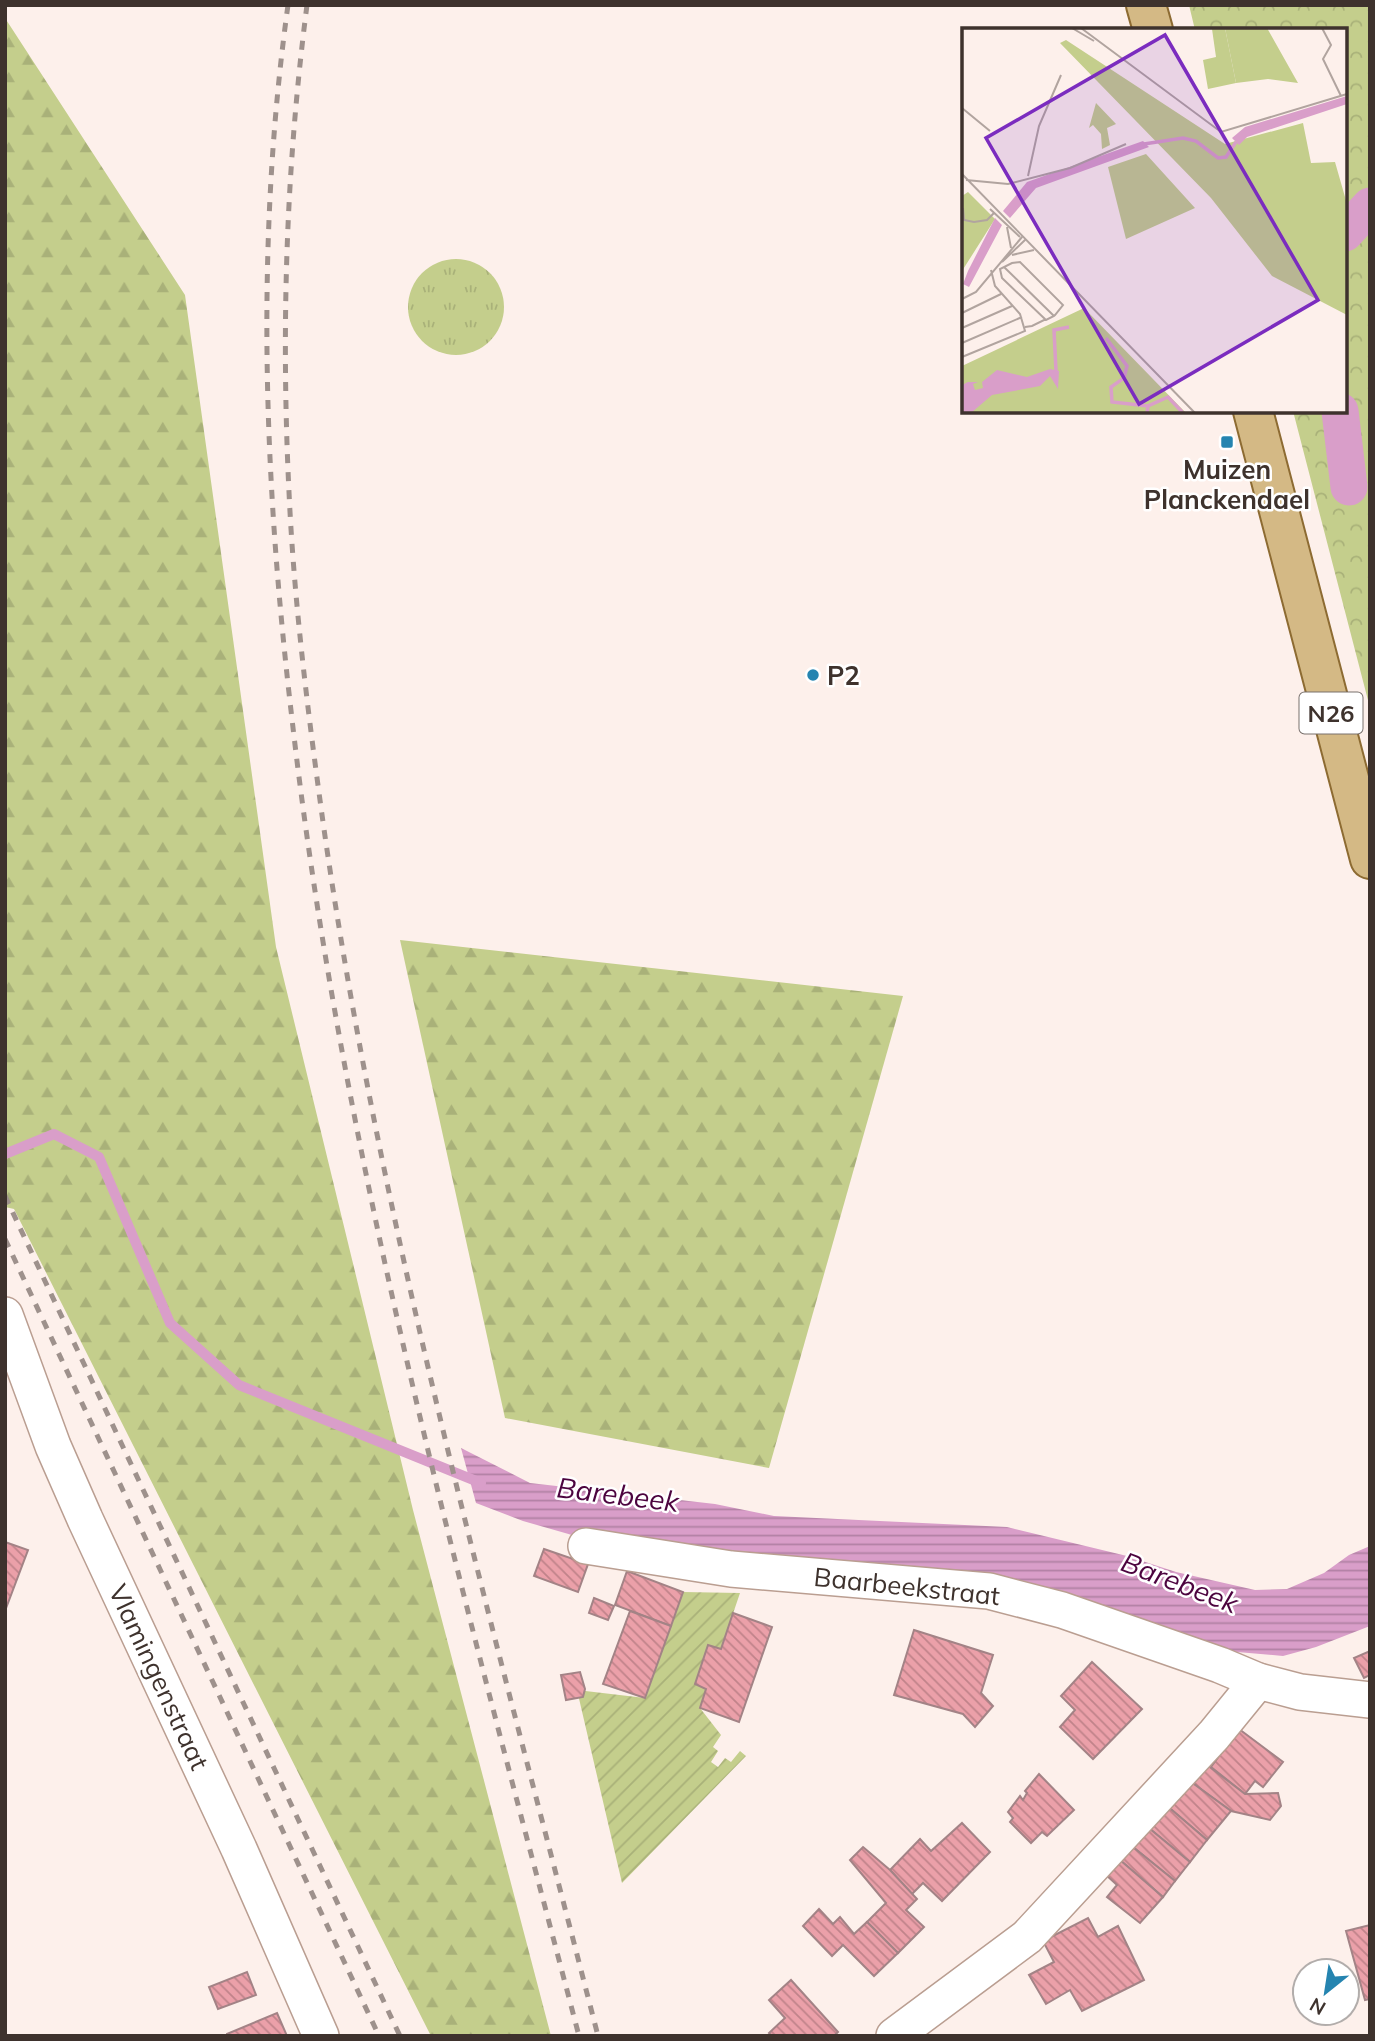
<svg xmlns="http://www.w3.org/2000/svg" width="1375" height="2041" viewBox="0 0 1375 2041" font-family="Mulish,sans-serif">
	<style>
		.grass { fill: url(#grass-tufts) }
		.forest { fill: url(#forest-firs) }
		.park { fill: url(#park-crowns) }
		.garden { fill: url(#garden-furrows) }
		.water { fill: url(#water-rules) }
		.lines { fill: none; stroke-linecap: round; stroke-linejoin: round }
		.stream { stroke: #d99ec9; stroke-width: 10 }
		.canal { stroke: #d99ec9; stroke-width: 37 }
		.building { fill: url(#building-back-hatch); stroke: #a38386; stroke-width: 2 }
		.minor-casing { stroke: #ba9e91; stroke-width: 38 }
		.major-casing { stroke: #8d6b32; stroke-width: 42 }
		.minor { stroke: #fff; stroke-width: 35 }
		.major { stroke: #d4b985; stroke-width: 38 }
		.rail { stroke: #9e918c; stroke-width: 5; stroke-dasharray: 9 9; stroke-linecap: butt }
		.poi-dot { fill: #2584b0; stroke: #fff; stroke-width: 2.5 }
		.labels { text-anchor: middle; dominant-baseline: central; stroke-width: 5; stroke-linejoin: round; paint-order: stroke }
		.shield { fill: #fff; stroke: #78706c; stroke-width: 2 }
		.shield-label { font-size: 24px; font-weight: bold; fill: #3e322d }
		.poi-label { font-size: 26px; font-weight: bold; fill: #3e322d; stroke: #fff }
		.street-label { font-size: 26px; fill: #3e322d; stroke: #fff }
		.water-label { font-size: 28px; font-style: italic; fill: #4c043f; stroke: #fff }
		.inset-river { fill: none; stroke: #d99ec9; stroke-width: 3.5 }
		.inset-road { fill: none; stroke: #b1a49f; stroke-width: 2 }
		.view { fill: #7b2cbf; fill-opacity: 0.15; stroke: #7b2cbf; stroke-width: 3.5 }
		.inset-edge { fill: none; stroke: #3e322d; stroke-width: 3.5 }
	</style>
	<defs>
		<pattern id="grass-tufts" width="24" height="20" patternUnits="userSpaceOnUse" patternTransform="scale(1.75)"><rect width="24" height="20" fill="#c4ce8c"/><path d="M3 7l-1-3M5 7V3M7 7l1-3M15 17l-1-3M17 17v-4M19 17l1-3" fill="none" stroke="#a9b179"/></pattern>
		<pattern id="forest-firs" width="22" height="20" patternUnits="userSpaceOnUse" patternTransform="scale(1.75)"><rect width="22" height="20" fill="#c4ce8c"/><path d="M5 1l3.5 6h-7zM16 11l3.5 6h-7z" fill="#a9b179"/></pattern>
		<pattern id="park-crowns" width="20" height="18" patternUnits="userSpaceOnUse" patternTransform="scale(1.75)"><rect width="20" height="18" fill="#c4ce8c"/><path d="M2 6a3 3 0 1 1 6 0M12 15a3 3 0 1 1 6 0" fill="none" stroke="#a9b179"/></pattern>
		<pattern id="garden-furrows" width="10" height="10" patternUnits="userSpaceOnUse" patternTransform="scale(1.75)"><rect width="10" height="10" fill="#c4ce8c"/><path d="M-1 1l2-2M0 10L10 0M9 11l2-2" fill="none" stroke="#a9b179"/></pattern>
		<pattern id="water-rules" width="6" height="5" patternUnits="userSpaceOnUse" patternTransform="scale(1.75)"><rect width="6" height="5" fill="#d99ec9"/><path d="M0 2.5h6" fill="none" stroke="#b181a4"/></pattern>
		<pattern id="building-back-hatch" width="6" height="6" patternUnits="userSpaceOnUse" patternTransform="scale(1.75)"><rect width="6" height="6" fill="#eba0a9"/><path d="M-1 5l2 2M0 0l6 6M5-1l2 2" fill="none" stroke="#c0838a"/></pattern>
	</defs>
	<rect width="100%" height="100%" fill="#fdf0eb"/>
	<!-- grass -->
	<circle class="grass" cx="456" cy="307" r="48"/>
	<!-- forest -->
	<g class="forest">
		<path d="M5,18L185,295L276,947L413,1510L551,2036H431L14,1209L5,1207Z"/>
		<path d="M400,940L903,996L769,1468L505,1418Z"/>
	</g>
	<!-- park -->
	<path class="park" d="M1189,5H1370V708L1293,411H1345V30H1195Z"/>
	<!-- garden -->
	<path class="garden" d="M683,1592L740,1593L721,1649L708,1645L695,1684L706,1689L700,1708L721,1735L713,1747L718,1751L711,1762L718,1767L725,1758L731,1762L740,1751L746,1756L622,1883L577,1690L645,1698Z"/>
	<!-- water -->
	<path class="water" d="M461,1448L530,1483L715,1504L774,1516L1007,1527L1127,1556L1176,1572L1255,1590L1287,1589L1324,1573L1349,1555L1370,1546V1626L1316,1647L1283,1656L1226,1651L1156,1629L586,1539L523,1521L476,1503Z"/>
	<g class="lines">
		<!-- stream -->
		<path class="stream" d="M5,1154L54,1134L99,1157L170,1323L239,1385L481,1483"/>
		<!-- canal -->
		<g class="canal">
			<path d="M1345,233L1370,206"/>
			<path d="M1340,411L1349,487"/>
		</g>
	</g>
	<!-- building -->
	<g class="building">
		<path d="M5,1542L28,1550L5,1611Z"/>
		<path d="M544,1549L588,1564L578,1592L534,1576Z"/>
		<path d="M627,1571L683,1592L671,1626L615,1605Z"/>
		<path d="M594,1598L614,1606L608,1620L589,1613Z"/>
		<path d="M630,1611L671,1626L645,1698L603,1684Z"/>
		<path d="M733,1613L772,1627L739,1722L700,1708L706,1689L695,1684L708,1645L721,1649Z"/>
		<path d="M914,1630L993,1655L981,1693L993,1706L975,1727L963,1714L894,1695Z"/>
		<path d="M1370,1651V1675L1364,1678L1354,1658Z"/>
		<path d="M1092,1662L1142,1709L1093,1759L1060,1727L1075,1710L1061,1696Z"/>
		<path d="M580,1672L585,1689L583,1697L566,1700L561,1675Z"/>
		<path d="M1239,1729L1283,1762L1263,1787L1255,1781L1245,1794L1211,1767Z"/>
		<path d="M1202,1761L1245,1794L1278,1793L1281,1806L1270,1820L1231,1811L1187,1779Z"/>
		<path d="M1039,1774L1074,1810L1047,1836L1042,1832L1031,1843L1010,1822L1013,1818L1008,1812L1020,1796L1023,1800L1027,1793L1025,1791Z"/>
		<path d="M1187,1779L1231,1811L1207,1840L1166,1805Z"/>
		<path d="M1166,1805L1207,1840L1190,1862L1144,1824Z"/>
		<path d="M962,1823L990,1852L942,1901L923,1883L912,1894L890,1870L920,1839L931,1851Z"/>
		<path d="M1144,1824L1190,1862L1175,1881L1128,1843Z"/>
		<path d="M1128,1843L1175,1881L1163,1897L1113,1854Z"/>
		<path d="M863,1847L890,1870L917,1899L906,1910L924,1927L898,1953L867,1922L886,1903L850,1860Z"/>
		<path d="M1113,1854L1163,1897L1140,1923L1107,1897L1117,1885L1105,1874Z"/>
		<path d="M819,1909L833,1924L840,1917L854,1934L867,1922L898,1953L874,1976L843,1945L832,1956L803,1926Z"/>
		<path d="M1088,1918L1098,1937L1118,1926L1144,1980L1082,2011L1070,1990L1046,2004L1029,1975L1054,1962L1043,1941Z"/>
		<path d="M1370,1925V1999L1365,2000L1346,1931Z"/>
		<path d="M247,1972L256,1995L218,2009L209,1987Z"/>
		<path d="M791,1980L838,2032L834,2036H772L769,2033L785,2018L769,2000Z"/>
		<path d="M277,2013L287,2036H227V2034Z"/>
	</g>
	<g class="lines">
		<defs>
			<g id="minor">
				<path d="M5,1315L53,1446L85,1519L239,1849L321,2036"/>
				<path d="M586,1546L731,1569L989,1591L1062,1610L1220,1665L1258,1681L1300,1692L1370,1700"/>
				<path d="M894,2036L1027,1937L1214,1735L1258,1681"/>
			</g>
			<g id="major">
				<path d="M1146,5L1153,30"/>
				<path d="M1253,411L1370,859"/>
			</g>
		</defs>
		<!-- minor casing -->
		<use href="#minor" class="minor-casing"/>
		<!-- major casing -->
		<use href="#major" class="major-casing"/>
		<!-- minor -->
		<use href="#minor" class="minor"/>
		<!-- major -->
		<use href="#major" class="major"/>
		<!-- rail -->
		<g class="rail">
			<path d="M288,5C255,243 264,482 292,719C343,1167 465,1601 579,2036"/>
			<path d="M307,5C286,167 281,329 289,492C294,602 308,713 323,822C381,1234 495,1634 598,2036"/>
			<path d="M5,1196L400,2036"/>
			<path d="M5,1239L379,2036"/>
		</g>
	</g>
	<!-- markers -->
	<g class="poi-dot">
		<rect x="1220" y="435" width="14" height="14" rx="3.5"/>
		<circle cx="813" cy="675" r="7"/>
	</g>
	<g class="labels">
		<!-- shield labels -->
		<rect class="shield" x="1299.5" y="692.5" width="63" height="41" rx="5"/>
		<g class="shield-label">
			<text x="1331" y="713">N26</text>
		</g>
		<!-- poi labels -->
		<g class="poi-label">
			<text x="1227" y="469">Muizen<tspan x="1227" dy="30">Planckendael</tspan></text>
			<text x="827" y="675" text-anchor="start">P2</text>
		</g>
		<!-- street labels -->
		<g class="street-label">
			<text transform="translate(907 1586) rotate(6)">Baarbeekstraat</text>
			<text transform="translate(159 1677) rotate(65)">Vlamingenstraat</text>
		</g>
		<!-- water labels -->
		<g class="water-label">
			<text transform="translate(618 1494) rotate(7)">Barebeek</text>
			<text transform="translate(1180 1582) rotate(21)">Barebeek</text>
		</g>
	</g>
	<!-- overview -->
	<g transform="translate(962 28)">
		<rect width="385" height="385" fill="#fdf0eb"/>
		<path d="M263,0L274,55L246,61L241,32L254,29L250,1Z" fill="#c4ce8c"/>
		<path d="M263,0H305L336,55L306,51L274,55ZM104,12L263,116L341,95L349,135L373,134L385,176V287L310,248L249,170L98,15ZM184,126L233,180L164,211L146,139Z" fill="#c4ce8c"/>
		<path d="M6,164L33,191L0,243V168ZM122,280L224,385H0V338Z" fill="#c4ce8c"/>
		<path d="M134,75L154,96L145,100L148,117L140,121L139,106L131,97L127,100Z" fill="#c4ce8c"/>
		<path d="M385,68V76L285,109L277,117L270,110L283,99ZM181,113L187,119L74,160L48,190L41,183L65,154ZM33,190L40,197L7,259L1,256L6,243ZM88,341L97,343L96,361L88,348L78,358L30,367L9,385H0V357L6,354H16L11,356L13,362L21,360L20,354L35,342L65,349Z" fill="#d99ec9"/>
		<path class="inset-river" d="M182,116L221,110L234,113L256,130L264,129L274,114M144,310L165,338L162,350L149,359L150,374L186,378M94,343L92,302L107,299M185,385L186,378L206,369L221,385"/>
		<path class="inset-road" d="M110,0L132,13M119,0L259,104L385,66M360,0L369,17L361,31L379,68M0,80L28,103M0,146L233,385M66,148L77,98L99,47M4,152L46,156L108,140L164,116M1,180L2,192L12,194L25,192L32,185M28,181L58,209M45,199L49,220M50,227L72,222M40,234L63,212M42,239L92,288M0,271L14,264L60,209M0,285L39,266M63,299L70,298L82,292H84L92,288L93,287L101,277L58,234L50,235L38,241L40,250L84,292M0,300L50,278M0,315L60,289M0,329L63,303L58,286L33,258L29,242"/>
		<path class="view" d="M203,7L356,272L177,376L24,110Z"/>
		<rect width="385" height="385" class="inset-edge"/>
	</g>
	<!-- border -->
	<rect width="1375" height="2041" fill="none" stroke="#3e322d" stroke-width="14"/>
	<!-- north arrow -->
	<g transform="translate(1326 1992) rotate(210)"><circle r="33" fill="#ffffff" stroke="#b2adab" stroke-width="2"/>
	<path d="M0-5L12 26L0 18L-12 26Z" fill="#2584b0"/>
	<text y="-10" font-size="19" font-weight="bold" text-anchor="middle" fill="#3e322d">N</text>
	</g>
</svg>
